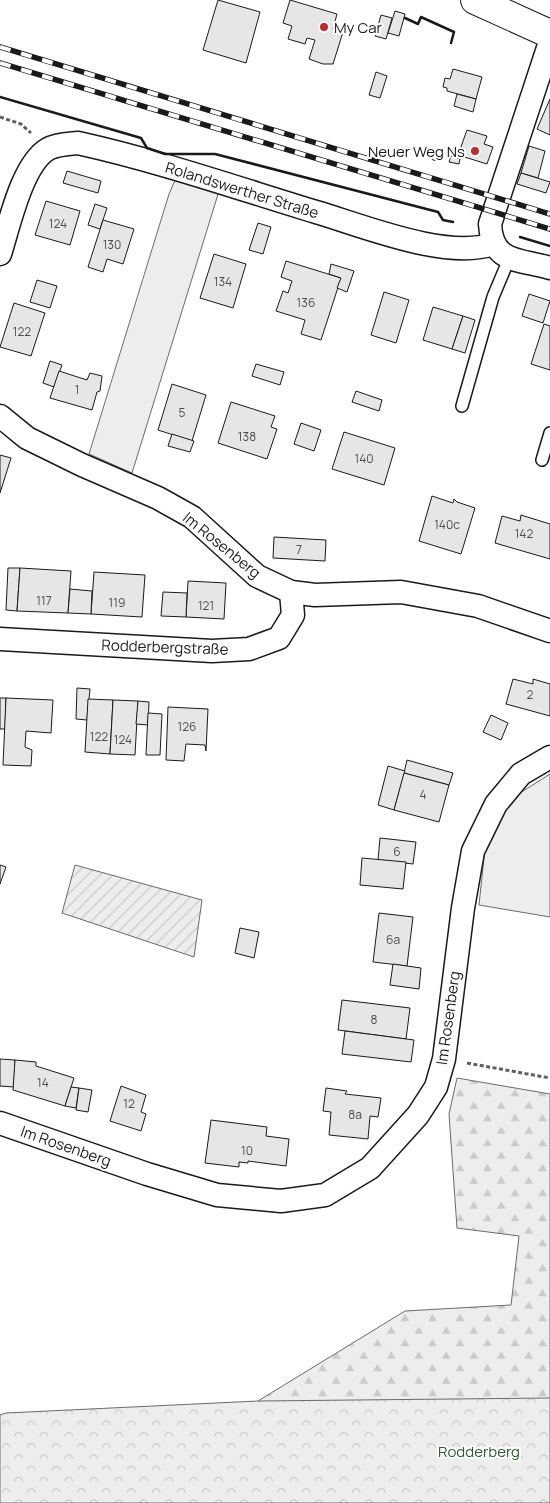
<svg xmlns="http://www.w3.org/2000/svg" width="550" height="1503" viewBox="0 0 550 1503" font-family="Manrope,sans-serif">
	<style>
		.grass { fill: #ededed; stroke: #6a6a6a }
		.forest { fill: url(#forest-firs); stroke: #6a6a6a }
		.park { fill: url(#park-crowns); stroke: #6a6a6a }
		.garden { fill: url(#garden-furrows); stroke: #6a6a6a }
		.building { fill: #e6e6e6; stroke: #1a1a1a }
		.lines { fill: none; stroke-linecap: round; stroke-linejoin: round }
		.service-casing { stroke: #1a1a1a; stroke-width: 14 }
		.minor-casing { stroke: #1a1a1a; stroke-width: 25 }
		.primary-casing { stroke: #1a1a1a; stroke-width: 30 }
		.path { stroke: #5f5f5f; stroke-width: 3; stroke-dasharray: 4 2.5; stroke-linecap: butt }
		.service { stroke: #fff; stroke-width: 11 }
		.minor { stroke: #fff; stroke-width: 22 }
		.primary { stroke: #fff; stroke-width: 28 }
		.rail-casing { stroke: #1a1a1a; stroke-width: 5.5 }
		.rail { stroke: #fff; stroke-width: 4; stroke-dasharray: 11; stroke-linecap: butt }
		.wall { stroke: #1a1a1a; stroke-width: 2.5 }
		.poi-dot { fill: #c62828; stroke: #fff; stroke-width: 2 }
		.labels { text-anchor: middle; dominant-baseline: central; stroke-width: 4; stroke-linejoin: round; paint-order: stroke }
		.number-label { font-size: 12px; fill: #4d4d4d }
		.poi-label { font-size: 15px; fill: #1a1a1a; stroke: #fff; text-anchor: start }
		.street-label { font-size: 15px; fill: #1a1a1a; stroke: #fff }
		.park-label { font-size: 15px; fill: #2b5a34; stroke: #fff }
	</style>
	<defs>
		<pattern id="forest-firs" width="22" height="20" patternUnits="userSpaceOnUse" patternTransform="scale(1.25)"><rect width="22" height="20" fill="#ededed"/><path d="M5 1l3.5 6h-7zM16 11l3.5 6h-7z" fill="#cbcbcb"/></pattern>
		<pattern id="park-crowns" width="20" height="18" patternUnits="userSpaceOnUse" patternTransform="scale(1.25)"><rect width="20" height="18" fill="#ededed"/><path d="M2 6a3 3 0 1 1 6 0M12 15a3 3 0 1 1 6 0" fill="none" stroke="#cbcbcb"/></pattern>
		<pattern id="garden-furrows" width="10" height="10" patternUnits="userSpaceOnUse" patternTransform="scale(1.25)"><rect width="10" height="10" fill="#ededed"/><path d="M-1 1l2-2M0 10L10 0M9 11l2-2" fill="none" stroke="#cbcbcb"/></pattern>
	</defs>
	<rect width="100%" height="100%" fill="#fff"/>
	<!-- grass -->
	<g class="grass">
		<path d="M176,178L219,191L132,473L89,454L169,194Z"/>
		<path d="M550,774V917L479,905L485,848L512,798Z"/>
	</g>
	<!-- forest -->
	<path class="forest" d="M457,1078L550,1094V1503L258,1401L405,1311L511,1305L519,1236L457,1228L449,1114Z"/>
	<!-- park -->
	<path class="park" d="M550,1398V1503H0V1415L6,1413L258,1401Z"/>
	<!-- garden -->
	<path class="garden" d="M75,865L202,900L194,957L62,913Z"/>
	<!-- building -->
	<g class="building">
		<path d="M218,0L260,12L246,63L203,50Z"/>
		<path d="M290,0L337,14L333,29L343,32L333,64H323L309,59L315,40L307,38L305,44L288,39L292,26L283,23Z"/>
		<path d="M395,11L405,14L399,36L388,33Z"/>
		<path d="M381,15L392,18L386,39L375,36Z"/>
		<path d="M453,69L482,77L476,99L447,91V88L443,87L445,78L450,79Z"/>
		<path d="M376,72L387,76L380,98L369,95Z"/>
		<path d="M457,94L476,99L473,112L454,106Z"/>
		<path d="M550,99V135L537,129Z"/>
		<path d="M467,130L487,136L484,144L493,147L487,164L458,155Z"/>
		<path d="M529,146L545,151L538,178L521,173Z"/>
		<circle cx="435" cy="157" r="3.5"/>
		<path d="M451,156L460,159L459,164L449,162Z"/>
		<path d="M67,171L101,181L98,193L63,183Z"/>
		<path d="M521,173L550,182L546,193L517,184Z"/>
		<path d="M46,201L80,211L70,245L35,235Z"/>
		<path d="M95,204L107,208L100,229L88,225Z"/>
		<path d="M103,220L134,229L123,264L107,259L103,272L88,267Z"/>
		<path d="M258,223L271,227L263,254L249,250Z"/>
		<path d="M214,254L246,264L233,308L200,298Z"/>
		<path d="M286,261L341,278L321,340L301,334L305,320L276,311L283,291L288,293L292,281L281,277Z"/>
		<path d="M331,264L354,271L347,292L337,288L341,278L329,274Z"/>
		<path d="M37,280L57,286L50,308L30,302Z"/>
		<path d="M384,292L409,300L396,343L371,335Z"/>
		<path d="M529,294L550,301L543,323L522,316Z"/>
		<path d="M14,303L45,313L31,356L0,347Z"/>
		<path d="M433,307L463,316L452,349L423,340Z"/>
		<path d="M463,316L475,320L465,353L452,349Z"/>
		<path d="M544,324L550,326V370L531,364Z"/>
		<path d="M50,361L62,365L54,387L43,383Z"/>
		<path d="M256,364L284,372L280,385L252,376Z"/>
		<path d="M59,371L87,380L90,373L102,376L100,391L97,392L92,410L50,398Z"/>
		<path d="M172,384L206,395L192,441L158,430Z"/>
		<path d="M356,391L382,400L379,411L352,402Z"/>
		<path d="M231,402L275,416L271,427L277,429L267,459L218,443Z"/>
		<path d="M301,423L321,430L314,451L294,444Z"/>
		<path d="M344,432L395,448L384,485L332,469Z"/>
		<path d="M172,434L194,441L190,452L168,446Z"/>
		<path d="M0,455L11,458L0,493Z"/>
		<path d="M432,496L453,503L454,499L457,502L475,508L461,554L419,541Z"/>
		<path d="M521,515L550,524V559L495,543L502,516L520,521Z"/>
		<path d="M274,537L326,540L325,561L273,558Z"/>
		<path d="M8,568H20L17,611L6,610Z"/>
		<path d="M20,568L71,571L68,613L17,611Z"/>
		<path d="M94,572L145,575L142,617L91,614Z"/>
		<path d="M188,581L226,583L224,619L186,617Z"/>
		<path d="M70,589L92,591L91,614L68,613Z"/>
		<path d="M163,592L187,593L186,617L161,616Z"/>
		<path d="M513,679L533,684V679L550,684V716L506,704Z"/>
		<path d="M77,688L90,689L87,720L76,719Z"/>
		<path d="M0,698H6L5,729H0Z"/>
		<path d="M6,698L53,700L51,733L26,731L25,747L32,750L31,766L3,765Z"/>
		<path d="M88,699L113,700L110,754L85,752Z"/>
		<path d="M113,700L138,701L135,755L110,754Z"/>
		<path d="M138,701L149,702L148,725L136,724Z"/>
		<path d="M168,707L208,709L206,751L205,745L186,744L184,761L166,760Z"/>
		<path d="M148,713L162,714L160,755H146Z"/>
		<path d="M491,715L508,723L501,740L483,732Z"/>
		<path d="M407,760L453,773L449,785L404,773Z"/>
		<path d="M388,766L405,771L394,810L378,805Z"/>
		<path d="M404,773L449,785L439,822L394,810Z"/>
		<path d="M380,838L416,842L413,864L378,860Z"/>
		<path d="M362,858L406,862L403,889L360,885Z"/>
		<path d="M0,865L6,867L0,884Z"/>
		<path d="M379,913L413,917L407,966L373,962Z"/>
		<path d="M240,928L259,932L254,958L235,953Z"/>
		<path d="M393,964L421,968L419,989L390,985Z"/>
		<path d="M342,1000L410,1008L406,1039L338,1030Z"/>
		<path d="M345,1031L414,1040L411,1062L342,1054Z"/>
		<path d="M0,1059L15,1060L14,1087L0,1086Z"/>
		<path d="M15,1060L36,1062V1066L74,1078L65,1106L13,1090Z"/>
		<path d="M121,1086L146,1095L141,1112L146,1114L141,1131L110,1121Z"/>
		<path d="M71,1087L79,1088L76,1108L65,1106Z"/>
		<path d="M79,1088L92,1090L88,1112L76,1110Z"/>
		<path d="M326,1088L347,1091L345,1094L381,1098L378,1117L370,1116L368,1139L329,1135L331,1112L323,1111Z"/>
		<path d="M211,1120L267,1127L266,1136L289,1139L286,1166L248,1161V1163L239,1162V1167L205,1163Z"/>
	</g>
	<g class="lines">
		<defs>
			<g id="service">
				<path d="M462,406L493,297L509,259"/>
				<path d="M542,460L550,433"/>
			</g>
			<g id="minor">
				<path d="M550,42L490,224C492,264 520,259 550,268"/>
				<path d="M0,254C9,226 22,164 48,149C57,144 69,144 78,143C159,161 237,188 316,212C364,226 446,260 493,244"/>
				<path d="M0,416L27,438L82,465L158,498L192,517L257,576L291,592L315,595L401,592L478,606L550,631"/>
				<path d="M0,639L212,651L249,649L279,638L293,615L291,592"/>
				<path d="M0,1123L147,1174L217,1195L281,1201L325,1195L370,1168L418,1115L436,1087L444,1059L463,908L473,851L496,804L521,774L550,757"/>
			</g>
			<path id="primary" d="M475,0L550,34"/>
		</defs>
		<!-- service casing -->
		<use href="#service" class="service-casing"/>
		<!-- minor casing -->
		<use href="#minor" class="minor-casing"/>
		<!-- primary casing -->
		<use href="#primary" class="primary-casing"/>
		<!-- path -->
		<g class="path">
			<path d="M0,117L21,124L31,133"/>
			<path d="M467,1063L550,1078"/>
		</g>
		<!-- service -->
		<use href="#service" class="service"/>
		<!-- minor -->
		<use href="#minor" class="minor"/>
		<!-- primary -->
		<use href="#primary" class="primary"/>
		<defs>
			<g id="rail">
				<path d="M0,47L550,214"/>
				<path d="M0,63L550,229"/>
			</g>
		</defs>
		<!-- rail casing -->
		<use href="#rail" class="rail-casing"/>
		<!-- rail -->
		<use href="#rail" class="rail"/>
		<!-- wall -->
		<g class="wall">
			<path d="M405,18L418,24L421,17L454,32L451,43"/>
			<path d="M0,97L141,138L147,148L165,154H215L438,212L443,220L453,222"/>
			<path d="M520,237L550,246"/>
		</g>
	</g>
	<!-- markers -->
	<g class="poi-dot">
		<circle cx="324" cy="27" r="5"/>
		<circle cx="475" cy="151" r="5"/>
	</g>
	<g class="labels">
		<!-- number labels -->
		<g class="number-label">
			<text x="58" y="223">124</text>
			<text x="112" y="244">130</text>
			<text x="223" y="281">134</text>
			<text x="306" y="302">136</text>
			<text x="22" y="331">122</text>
			<text x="77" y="389">1</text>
			<text x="182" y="412">5</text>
			<text x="247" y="436">138</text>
			<text x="364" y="458">140</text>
			<text x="447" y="524">140c</text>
			<text x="524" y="533">142</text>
			<text x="299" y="549">7</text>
			<text x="44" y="600">117</text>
			<text x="117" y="602">119</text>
			<text x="206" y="605">121</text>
			<text x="530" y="694">2</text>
			<text x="187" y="726">126</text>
			<text x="99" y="736">122</text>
			<text x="123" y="739">124</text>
			<text x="423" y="794">4</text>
			<text x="397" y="851">6</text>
			<text x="393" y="939">6a</text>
			<text x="374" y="1019">8</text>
			<text x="43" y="1082">14</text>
			<text x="129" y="1103">12</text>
			<text x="355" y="1114">8a</text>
			<text x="247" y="1150">10</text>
		</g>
		<!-- poi labels -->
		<g class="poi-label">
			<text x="334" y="27">My Car</text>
			<text x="465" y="151" text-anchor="end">Neuer Weg Ns</text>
		</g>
		<!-- street labels -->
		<g class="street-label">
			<text transform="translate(242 190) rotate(17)">Rolandswerther Straße</text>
			<text transform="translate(222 545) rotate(39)">Im Rosenberg</text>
			<text transform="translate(165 647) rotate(2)">Rodderbergstraße</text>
			<text transform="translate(448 1018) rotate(-82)">Im Rosenberg</text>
			<text transform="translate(66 1146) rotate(19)">Im Rosenberg</text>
		</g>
		<!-- park labels -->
		<g class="park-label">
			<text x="479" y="1451">Rodderberg</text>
		</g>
	</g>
</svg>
